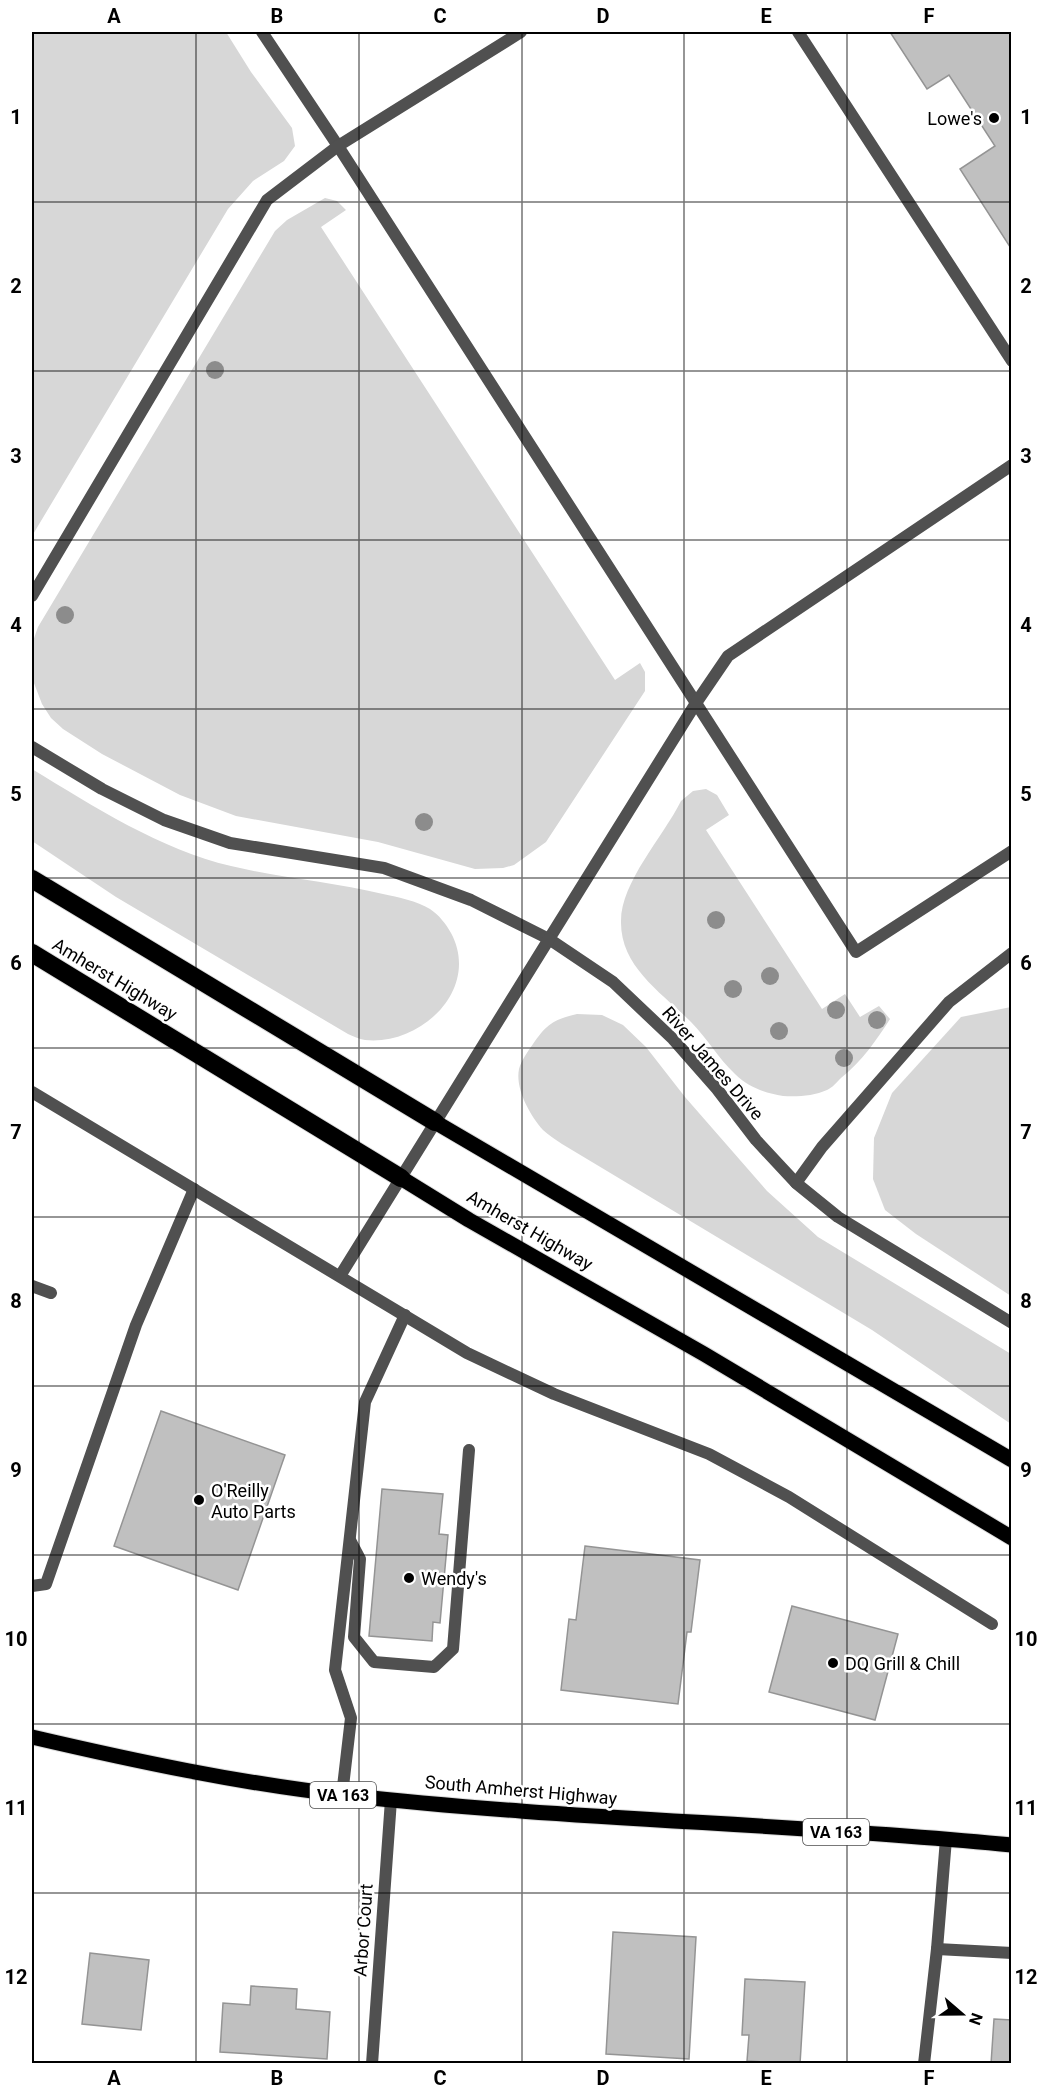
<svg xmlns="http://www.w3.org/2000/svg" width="1043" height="2095" viewBox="0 0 1043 2095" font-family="Roboto,sans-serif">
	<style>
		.green { fill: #d7d7d7 }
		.building { fill: #c0c0c0; stroke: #949494; stroke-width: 1.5 }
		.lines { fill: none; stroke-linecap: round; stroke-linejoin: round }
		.primary-casing { stroke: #dbdbdb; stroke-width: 17 }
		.motorway-casing { stroke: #dbdbdb; stroke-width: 20 }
		.service { stroke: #505050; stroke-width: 12 }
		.minor { stroke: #505050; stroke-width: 12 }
		.primary { stroke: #000; stroke-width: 15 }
		.motorway { stroke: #000; stroke-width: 18 }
		.tree { fill: #8c8c8c }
		.grid { fill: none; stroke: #000; stroke-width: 1.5; stroke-opacity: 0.55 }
		.poi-dot { fill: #000; stroke: #fff; stroke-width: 2 }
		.labels { text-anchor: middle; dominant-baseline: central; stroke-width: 5; stroke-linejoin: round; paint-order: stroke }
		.shield { fill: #fff; stroke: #4c4c4c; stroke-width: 1.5 }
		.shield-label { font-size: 16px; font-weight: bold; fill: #000 }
		.poi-label { font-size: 18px; fill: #000; stroke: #fff; text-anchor: start }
		.street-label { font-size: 18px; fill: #000; stroke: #fff }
		.neatline { fill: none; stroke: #000; stroke-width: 2 }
		.grid-label { font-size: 20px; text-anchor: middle; font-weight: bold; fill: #000 }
	</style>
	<rect width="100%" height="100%" fill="#fff"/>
	<!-- green -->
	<g class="green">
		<path d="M32,32H226L251,72L292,128L295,146L284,161L253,181L228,209L32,536Z"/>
		<path d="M325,198L337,201L346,210L321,227L615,680L640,663L645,672V691L546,842L514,865L503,868L475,869L378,842L236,816L180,795L102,754L63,729L51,718L42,704L32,678V644L38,627L275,231L287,220Z"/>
		<path d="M32,769C93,806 161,850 231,866C281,878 333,882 383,894C398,897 417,901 430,909C439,915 446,924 451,933C481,989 421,1046 365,1040C359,1039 353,1036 348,1034L116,897L32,841Z"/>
		<path d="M706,789L717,795L729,815L706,830L822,1009L845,994L860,1017L879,1006L890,1019C876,1041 862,1061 841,1078C837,1082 832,1088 827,1090C814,1096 797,1097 783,1096C765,1093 748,1087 735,1074C718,1058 707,1038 691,1022C662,993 620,967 621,921C621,882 663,837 681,801L693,791Z"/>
		<path d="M1011,1007H1012L1011,1296L916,1234L885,1210L873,1179L874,1138L892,1093L961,1017Z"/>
		<path d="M577,1014L602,1015L623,1025L646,1047L685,1097L767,1191L818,1237L1011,1354V1424L872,1330L562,1144C555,1139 548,1135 543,1130C530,1115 515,1089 519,1069C521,1061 528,1051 533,1044C546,1025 554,1019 577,1014Z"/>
	</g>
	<!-- building -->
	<g class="building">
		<path d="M890,32H1012V250L960,169L995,146L949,75L927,89Z"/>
		<path d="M161,1411L285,1455L238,1590L114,1546Z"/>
		<path d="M382,1489L443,1494L439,1534L448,1535L440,1623L433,1622L432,1641L369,1636Z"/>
		<path d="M585,1546L700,1560L691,1632H687L678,1704L561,1690L569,1619L576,1620Z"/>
		<path d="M792,1606L898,1634L875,1720L769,1692Z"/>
		<path d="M613,1932L696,1937L689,2059L606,2054Z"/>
		<path d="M90,1953L149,1960L141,2030L82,2024Z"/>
		<path d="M745,1979L805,1982L800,2064L747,2061L749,2035H742Z"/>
		<path d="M251,1986L297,1989L296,2009L330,2012L327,2059L220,2052L223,2003L250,2005Z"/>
		<path d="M994,2019L1012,2020V2064H991Z"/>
	</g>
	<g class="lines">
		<defs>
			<g id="primary">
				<path d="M435,1122L1012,1460"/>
				<path d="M401,1178L469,1220L704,1354L1012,1538"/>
				<path d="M32,1737C135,1761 238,1783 344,1795C566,1820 789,1823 1012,1845"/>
			</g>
			<g id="motorway">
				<path d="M32,879L435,1122"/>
				<path d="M32,953L401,1178"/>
			</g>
		</defs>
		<!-- primary casing -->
		<use href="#primary" class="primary-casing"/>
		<!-- motorway casing -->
		<use href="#motorway" class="motorway-casing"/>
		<!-- service -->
		<g class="service">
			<path d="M262,32L338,146L856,952L1012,851"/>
			<path d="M798,32L1012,361"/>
			<path d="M32,596L267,200L338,146L521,32"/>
			<path d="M549,939L696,703L728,656L1012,465"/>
			<path d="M796,1183L822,1147L949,1002L1012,953"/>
			<path d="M32,1286L51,1293"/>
			<path d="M350,1540L360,1559L354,1637L374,1662L434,1667L453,1649L469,1450"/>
			<path d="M32,1586L46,1584L136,1325L194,1189"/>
			<path d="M342,1795L351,1718L335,1670L365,1402L405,1315"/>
			<path d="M937,1949L1012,1953"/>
			<path d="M924,2064L937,1949L946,1839"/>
		</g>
		<!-- minor -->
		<g class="minor">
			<path d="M32,747L102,789L164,820L230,843L384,868L471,900L549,939L613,982L673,1039L717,1089L756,1140L796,1183L838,1217L1012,1323"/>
			<path d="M32,1092L467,1353L554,1394L709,1454L789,1497L992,1624"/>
			<path d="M340,1276L549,939"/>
			<path d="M372,2064L391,1800"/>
		</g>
		<!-- primary -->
		<use href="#primary" class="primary"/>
		<!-- motorway -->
		<use href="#motorway" class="motorway"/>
	</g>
	<!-- trees -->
	<g class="tree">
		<circle cx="215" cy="370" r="9"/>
		<circle cx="65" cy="615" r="9"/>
		<circle cx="424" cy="822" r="9"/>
		<circle cx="716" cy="920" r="9"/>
		<circle cx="770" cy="976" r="9"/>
		<circle cx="733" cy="989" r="9"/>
		<circle cx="836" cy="1010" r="9"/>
		<circle cx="877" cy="1020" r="9"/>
		<circle cx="779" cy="1031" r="9"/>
		<circle cx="844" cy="1058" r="9"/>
	</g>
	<!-- grid -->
	<path class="grid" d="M196,32V2064M359,32V2064M522,32V2064M684,32V2064M847,32V2064M32,202H1012M32,371H1012M32,540H1012M32,709H1012M32,878H1012M32,1048H1012M32,1217H1012M32,1386H1012M32,1555H1012M32,1724H1012M32,1893H1012"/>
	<!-- markers -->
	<g class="poi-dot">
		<circle cx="994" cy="118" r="6"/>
		<circle cx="199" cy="1500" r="6"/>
		<circle cx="409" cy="1578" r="6"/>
		<circle cx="833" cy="1663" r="6"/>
	</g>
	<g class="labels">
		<!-- shield labels -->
		<g class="shield">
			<rect x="310" y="1782" width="66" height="26" rx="4.5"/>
			<rect x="803" y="1819" width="66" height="26" rx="4.5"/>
		</g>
		<g class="shield-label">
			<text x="343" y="1795">VA 163</text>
			<text x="836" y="1832">VA 163</text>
		</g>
		<!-- poi labels -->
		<g class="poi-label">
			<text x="982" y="118" text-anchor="end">Lowe's</text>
			<text x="211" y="1490">O'Reilly<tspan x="211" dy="21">Auto Parts</tspan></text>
			<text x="421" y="1578">Wendy's</text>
			<text x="845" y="1663">DQ Grill &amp; Chill</text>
		</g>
		<!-- street labels -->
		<g class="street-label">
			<text transform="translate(115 979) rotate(31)">Amherst Highway</text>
			<text transform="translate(713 1063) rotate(49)">River James Drive</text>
			<text transform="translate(530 1230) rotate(30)">Amherst Highway</text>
			<text transform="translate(521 1790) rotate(5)">South Amherst Highway</text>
			<text transform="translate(363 1930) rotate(-86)">Arbor Court</text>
		</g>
	</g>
	<!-- border -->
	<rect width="1043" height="2095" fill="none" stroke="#ffffff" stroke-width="66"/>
	<!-- north arrow -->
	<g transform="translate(962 2014) rotate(110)" stroke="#ffffff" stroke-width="4.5" paint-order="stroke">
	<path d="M0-4.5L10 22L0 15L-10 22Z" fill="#000000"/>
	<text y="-9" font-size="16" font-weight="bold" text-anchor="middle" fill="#000000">N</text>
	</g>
	<rect x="33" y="33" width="977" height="2029" class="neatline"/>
	<g class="grid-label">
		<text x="114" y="23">A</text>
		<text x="277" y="23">B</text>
		<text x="440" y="23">C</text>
		<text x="603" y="23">D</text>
		<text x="766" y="23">E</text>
		<text x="929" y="23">F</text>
		<text x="16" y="124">1</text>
		<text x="1026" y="124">1</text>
		<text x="16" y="293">2</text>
		<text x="1026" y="293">2</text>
		<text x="16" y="463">3</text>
		<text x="1026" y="463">3</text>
		<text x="16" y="632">4</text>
		<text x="1026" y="632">4</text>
		<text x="16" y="801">5</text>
		<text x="1026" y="801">5</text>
		<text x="16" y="970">6</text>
		<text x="1026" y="970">6</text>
		<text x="16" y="1139">7</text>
		<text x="1026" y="1139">7</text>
		<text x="16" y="1308">8</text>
		<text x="1026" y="1308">8</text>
		<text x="16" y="1477">9</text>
		<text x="1026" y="1477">9</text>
		<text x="16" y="1646">10</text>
		<text x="1026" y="1646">10</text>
		<text x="16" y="1815">11</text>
		<text x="1026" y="1815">11</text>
		<text x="16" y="1984">12</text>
		<text x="1026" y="1984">12</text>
		<text x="114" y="2085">A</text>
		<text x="277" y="2085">B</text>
		<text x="440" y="2085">C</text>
		<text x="603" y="2085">D</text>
		<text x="766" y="2085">E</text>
		<text x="929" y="2085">F</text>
	</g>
</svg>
